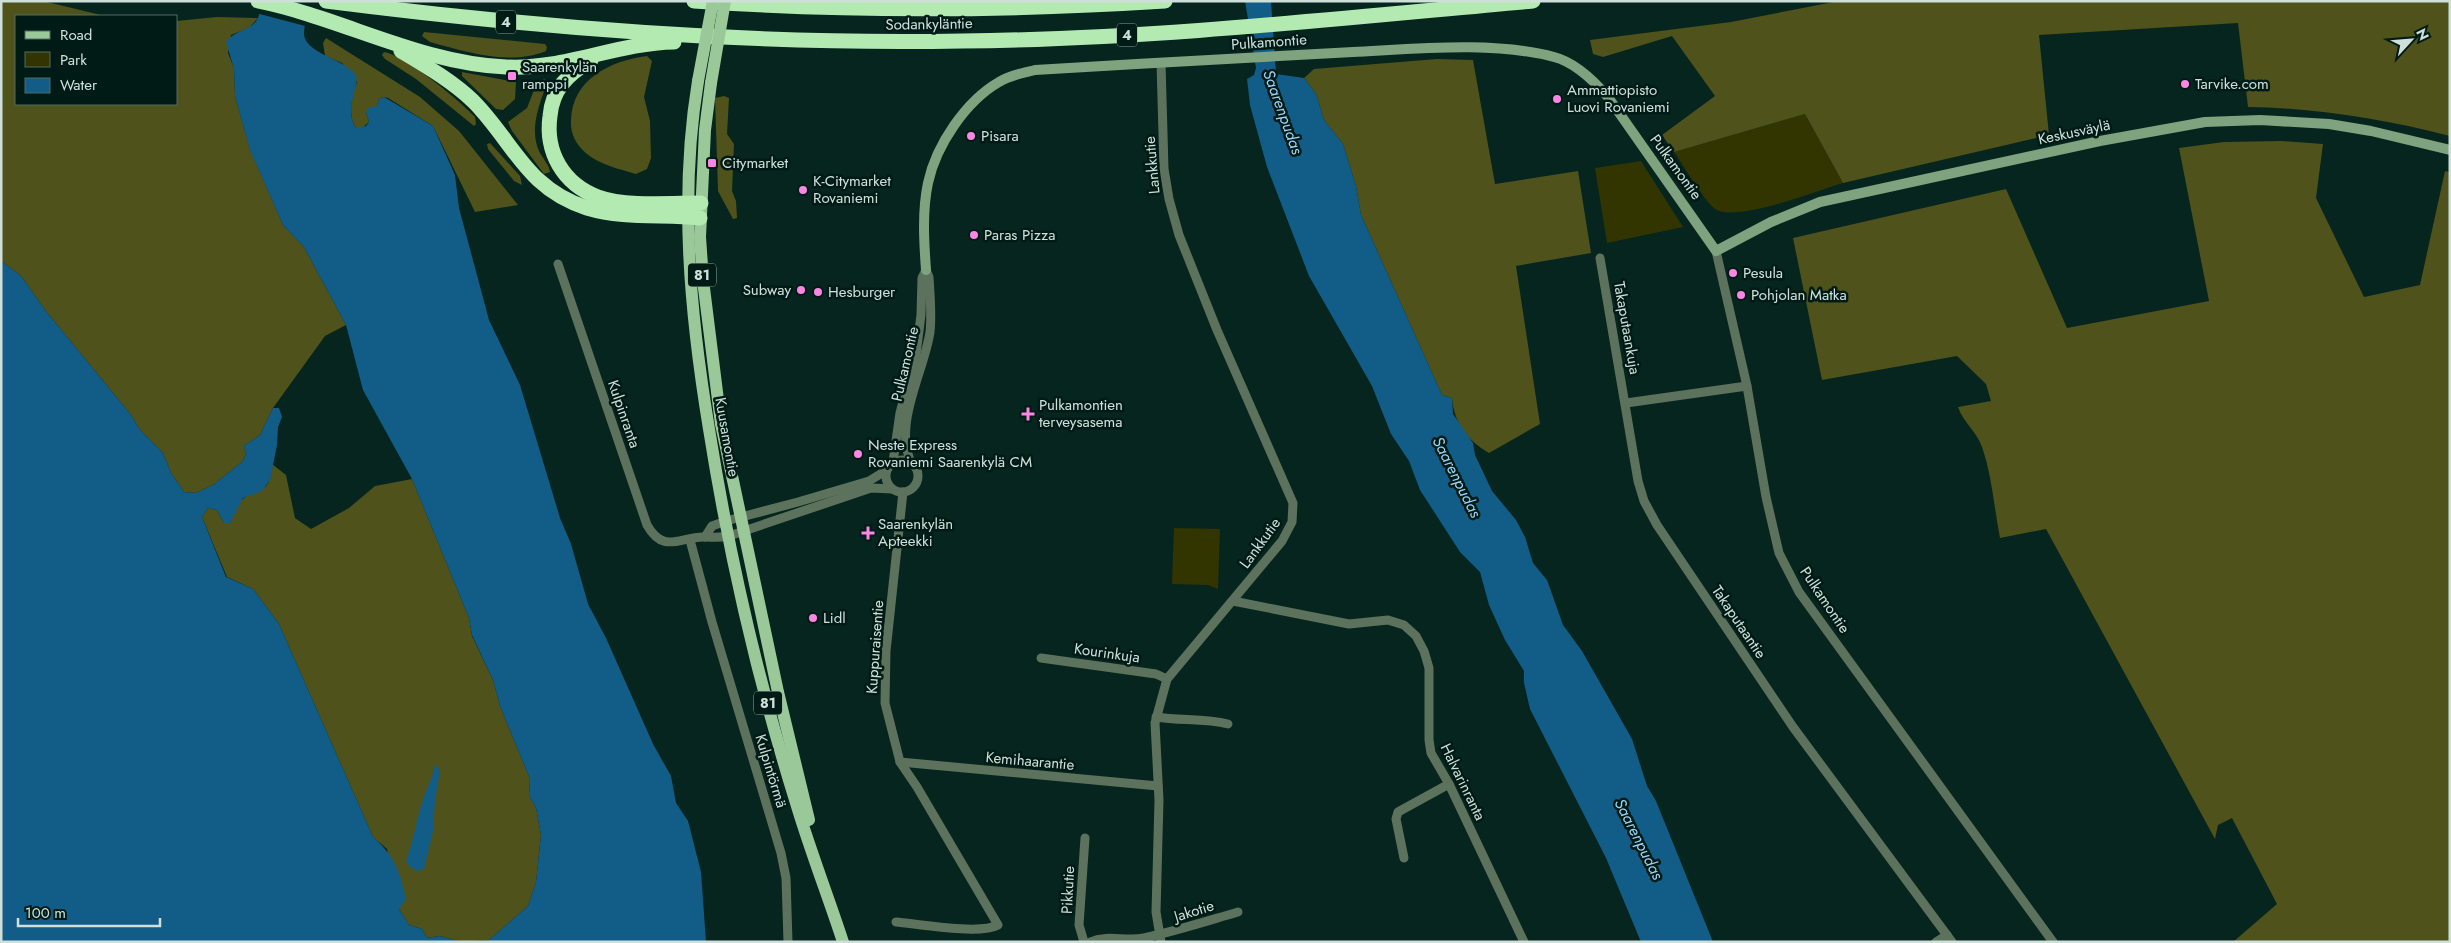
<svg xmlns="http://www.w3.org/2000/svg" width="2451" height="943" viewBox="0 0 2451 943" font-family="Jost,sans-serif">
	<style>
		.green { fill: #333500 }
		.forest { fill: #4f521a }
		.water { fill: #115d87 }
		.pier { fill: #05251e }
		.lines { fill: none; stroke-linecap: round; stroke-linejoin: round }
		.street { stroke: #5d725c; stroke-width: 9 }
		.secondary { stroke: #7fa37e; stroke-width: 10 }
		.primary { stroke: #9ac898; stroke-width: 12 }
		.highway { stroke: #b3eab1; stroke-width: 15 }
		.primary-bridge { stroke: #9ac898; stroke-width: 12 }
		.poi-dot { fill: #fc86e4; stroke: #001b15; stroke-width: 2 }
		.labels { text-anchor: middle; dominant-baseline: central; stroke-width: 5; stroke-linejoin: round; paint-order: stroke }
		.shield { fill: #001b15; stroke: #91a59f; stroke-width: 1 }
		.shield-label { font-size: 14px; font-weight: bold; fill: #cfe0da }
		.street-label { font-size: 15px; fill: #cfe0da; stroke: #001b15 }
		.poi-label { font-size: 15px; fill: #cfe0da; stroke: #001b15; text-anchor: start }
		.water-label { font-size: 16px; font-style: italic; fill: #9dd2f8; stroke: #001b15 }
	</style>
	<rect width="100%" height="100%" fill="#05251e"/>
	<!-- green -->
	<g class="green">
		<path d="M1805,114L1843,183C1818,190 1732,225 1714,208C1703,199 1684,166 1674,152Z"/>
		<path d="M1641,161L1683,227L1607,243L1595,168Z"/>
		<path d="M1174,528L1220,529L1218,589L1208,585L1172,584Z"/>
	</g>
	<!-- forest -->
	<g class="forest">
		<path d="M1,1H43L105,16H16V104H176V21L217,17L258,18L249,28L231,35L228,53L234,68L235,96L250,149L283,225L304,247L346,325L325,336L273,408L260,435L244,446L246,454L243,461L213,485L196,493L184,492L171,473L163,453L140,430L131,415L45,310L21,276L1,261Z"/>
		<path d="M1839,1H2450V136C2384,119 2316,108 2248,107L2238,23L2039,35L2049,135L1843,183L1805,114L1674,152L1662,135L1715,96L1672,36L1603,57L1593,54L1590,40L1731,22Z"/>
		<path d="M424,32L545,44L547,47L546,51C509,66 467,52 430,42L422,36Z"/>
		<path d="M326,38L420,97L459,131L518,205L475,212L433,126L388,98L384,97L379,99L377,106L366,112L369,122L362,128H356C347,115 352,96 357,82L342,63L325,56L323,43Z"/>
		<path d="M384,52C405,55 459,100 475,117L476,124L474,126L416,79L385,59L382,55Z"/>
		<path d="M647,56L652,61L644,97L650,121L651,158L647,169L636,174C620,169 600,165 587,154C577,146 570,134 571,121C572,79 610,61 647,56Z"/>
		<path d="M1437,59L1473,60L1495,184L1578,171L1591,253L1516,266L1540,424L1489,453C1467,440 1454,423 1452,398L1442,395L1361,215L1356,186L1343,144L1324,120L1316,94L1304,78L1314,69Z"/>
		<path d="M462,72L516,82L515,99L503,110L496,109L462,76Z"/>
		<path d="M544,79L547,81L546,86C538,108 530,129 539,151C542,158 549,164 550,172L544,174L512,131L508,122L527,108L536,85Z"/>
		<path d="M724,96L729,98L727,134L734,144L732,191L736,201L737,218L733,219L718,191L715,98Z"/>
		<path d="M2281,141L2323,144L2316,198L2364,297L2420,285L2445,171L2450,172V942H2233L2277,904L2232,818L2218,825L2215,839L2046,529L2000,538C1994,507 1992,476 1982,447C1977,432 1963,422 1958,407L1991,401L1986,384L1957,356L1822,380L1793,238L2006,189L2067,328L2209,301L2179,148L2224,142Z"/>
		<path d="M490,143L520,176L522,185L514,181L488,149L487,144Z"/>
		<path d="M272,464L286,475L295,518L311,529L349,508L375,486L412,479L469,618L472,636L493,680L500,706L530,779L529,795L536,808L541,835L536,882L528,906L489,940L462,942L440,936L427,938L422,929L409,925L399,909L387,849L373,837L279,624L253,589L227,577L202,517L208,508L217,510L224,523H230C233,515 237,503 244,498C264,484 269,495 272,464Z"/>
	</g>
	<!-- water -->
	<g class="water">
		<path d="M260,1H308C307,12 305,22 304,32C302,54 349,60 356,76C360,86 343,109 356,128L366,126L369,122L366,112L368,108L377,106L379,99L384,97L433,126L455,175L459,208L489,320L520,385L560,518L571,544L588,604L606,638L653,744L671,776L676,803L688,821L701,872L706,942H472L489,940L528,906L536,882L541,835L536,808L529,795L530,779L500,706L493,680L472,635L469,618L412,479L363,390L346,325L304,247L283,225L250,150L235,96L234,69L226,42C234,30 252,31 258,18C260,13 260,6 260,1Z"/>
		<path d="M1245,1H1271L1276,74L1304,78L1316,94L1324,120L1343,144L1356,186L1361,215L1442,395L1452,398L1453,414L1473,443L1475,455L1492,491L1516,520L1525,537L1533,563L1547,580L1563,625L1582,651L1632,739L1647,786L1656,801L1713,942H1641L1606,858L1530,709L1524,683V671L1505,640L1489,605L1480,572L1460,552L1420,490L1409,461L1391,434L1372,386L1309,276L1267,167L1250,105L1247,79L1254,75L1256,68Z"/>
		<path d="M1,261L21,276L45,310L131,415L140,430L163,453L171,473L184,492L196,493L213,485L243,461L246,454L244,446L260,435L273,408H279L282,417L278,427L277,445L270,480L262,491L243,498L230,523H224L217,510L208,508L202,517L226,577L253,589L279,624L373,837C395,856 400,872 406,899L399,909L409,925L422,929L427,938L440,936L462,942H1Z"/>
		<path d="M435,764L440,770L435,800L433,831L424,869L417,871L409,866L406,860C414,840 416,820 423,800C427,786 433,779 435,764Z"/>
	</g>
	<!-- pier -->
	<path class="pier" d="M258,1H311L309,27L256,13Z"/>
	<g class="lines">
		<!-- street -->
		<g class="street">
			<path d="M1716,251L1747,386L1766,497L1779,553L1799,592L2053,942"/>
			<path d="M1600,258L1638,481L1644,501L1657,525L1793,727L1952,942"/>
			<path d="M558,264L647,525C664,555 680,536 705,537C714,537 720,538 729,536L871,488L892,489"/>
			<path d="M1626,403L1747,386"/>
			<circle cx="902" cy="476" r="16"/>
			<path d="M893,462L900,413L916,354L921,315L922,278L926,270"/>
			<path d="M912,464C892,426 924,372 930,332C932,314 930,295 929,277L926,270"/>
			<path d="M705,537L712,526L726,521L798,502L869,481L887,470"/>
			<path d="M690,540L712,622L781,853L786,878L788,942"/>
			<path d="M1233,601L1349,624L1388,620L1404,625L1416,636L1424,651L1429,668V740L1431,753L1449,784L1524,942"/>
			<path d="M1041,658L1156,674L1167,679"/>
			<path d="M1156,717C1180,721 1204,718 1228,724"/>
			<path d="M900,762L1158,786"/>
			<path d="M1404,858L1396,819L1398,812L1449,784"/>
			<path d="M896,922C918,924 980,935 998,925L917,787L900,762L885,703L886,651L903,492"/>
			<path d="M1084,942L1079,925L1085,838"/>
			<path d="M1090,942C1108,934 1126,942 1144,938C1176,931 1207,921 1238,912"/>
			<path d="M1161,942L1156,912L1159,800L1155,723L1167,679L1282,541L1292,522L1293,503L1217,330L1179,235L1169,199L1164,169L1161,63"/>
			<path d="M1936,942L1947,935"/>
		</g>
		<!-- secondary -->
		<path class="secondary" d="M926,270C924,242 922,211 928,183C936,145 966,101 999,82C1010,75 1023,73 1035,70C1141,64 1247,57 1353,52C1414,49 1495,41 1554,57C1574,62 1595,82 1608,97L1716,251L1771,222L1820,202L2100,141L2205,122L2260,120L2329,124L2371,131L2450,150"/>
		<!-- primary -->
		<g class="primary">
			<path d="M698,81C679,196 690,314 709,429C729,555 758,681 796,803C810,850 828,896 843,942"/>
			<path d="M711,83L705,130L700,237L703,280L721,424L778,692L809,820"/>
		</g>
		<!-- highway -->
		<g class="highway">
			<path d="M258,1C342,18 419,63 506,67C564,70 617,43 674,42"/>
			<path d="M326,1C537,28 750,45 962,41C1153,39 1343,18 1533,1"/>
			<path d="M694,1C851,12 1008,11 1165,1"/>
			<path d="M401,51C426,66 452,81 473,101C513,141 526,189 587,208C624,219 663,214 700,218"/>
			<path d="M591,60C580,67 570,74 562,84C555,93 551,105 550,116C545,152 563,184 598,197C625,207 672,203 701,203"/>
		</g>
		<!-- primary-bridge -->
		<g class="primary-bridge">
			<path d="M698,81L713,1"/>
			<path d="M711,83L725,1"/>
		</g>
	</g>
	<!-- markers -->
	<g class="poi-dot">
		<rect x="507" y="71" width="10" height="10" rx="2.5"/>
		<circle cx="2185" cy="84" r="5"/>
		<circle cx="1557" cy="99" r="5"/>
		<circle cx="971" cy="136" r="5"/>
		<rect x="707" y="158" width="10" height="10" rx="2.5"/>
		<circle cx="803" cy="190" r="5"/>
		<circle cx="974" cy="235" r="5"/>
		<circle cx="1733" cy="273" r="5"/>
		<circle cx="801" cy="290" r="5"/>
		<circle cx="818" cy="292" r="5"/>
		<circle cx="1741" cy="295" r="5"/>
		<path d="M1025.5 406.5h5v5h5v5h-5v5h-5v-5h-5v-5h5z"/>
		<circle cx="858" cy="454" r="5"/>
		<path d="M865.5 525.5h5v5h5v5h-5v5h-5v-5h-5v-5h5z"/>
		<circle cx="813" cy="618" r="5"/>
	</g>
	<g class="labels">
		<!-- shield labels -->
		<g class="shield">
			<rect x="496" y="10.5" width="20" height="23" rx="4"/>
			<rect x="1117" y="23.5" width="20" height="23" rx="4"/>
			<rect x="688" y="263.5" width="28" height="23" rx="4"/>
			<rect x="754" y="691.5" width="28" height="23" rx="4"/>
		</g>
		<g class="shield-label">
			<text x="506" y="22">4</text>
			<text x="1127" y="35">4</text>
			<text x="702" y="275">81</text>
			<text x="768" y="703">81</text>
		</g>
		<!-- street labels -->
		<g class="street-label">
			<text transform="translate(929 24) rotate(-1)">Sodankyläntie</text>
			<text transform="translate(1269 42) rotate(-4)">Pulkamontie</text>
			<text transform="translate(2074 132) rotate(-12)">Keskusväylä</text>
			<text transform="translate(1152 165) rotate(-95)">Lankkutie</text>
			<text transform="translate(1676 167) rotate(54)">Pulkamontie</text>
			<text transform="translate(1627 328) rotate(80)">Takaputaankuja</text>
			<text transform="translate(905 364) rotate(-77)">Pulkamontie</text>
			<text transform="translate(624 414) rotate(71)">Kulpinranta</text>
			<text transform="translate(727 437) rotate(80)">Kuusamontie</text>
			<text transform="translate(1260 543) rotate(-54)">Lankkutie</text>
			<text transform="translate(1825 600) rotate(56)">Pulkamontie</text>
			<text transform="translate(1739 622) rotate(56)">Takaputaantie</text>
			<text transform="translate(875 647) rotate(-86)">Kuppuraisentie</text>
			<text transform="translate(1107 653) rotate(8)">Kourinkuja</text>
			<text transform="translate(1030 761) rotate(5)">Kemihaarantie</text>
			<text transform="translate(771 771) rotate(73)">Kulpintörmä</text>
			<text transform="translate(1463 782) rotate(64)">Halvarinranta</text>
			<text transform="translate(1068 890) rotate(-87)">Pikkutie</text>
			<text transform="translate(1194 911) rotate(-17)">Jakotie</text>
		</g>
		<!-- poi labels -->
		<g class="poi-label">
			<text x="522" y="67">Saarenkylän<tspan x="522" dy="17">ramppi</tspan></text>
			<text x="2195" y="84">Tarvike.com</text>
			<text x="1567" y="90">Ammattiopisto<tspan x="1567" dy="17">Luovi Rovaniemi</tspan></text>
			<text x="981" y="136">Pisara</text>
			<text x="722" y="163">Citymarket</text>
			<text x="813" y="181">K-Citymarket<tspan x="813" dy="17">Rovaniemi</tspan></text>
			<text x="984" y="235">Paras Pizza</text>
			<text x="1743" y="273">Pesula</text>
			<text x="791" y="290" text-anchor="end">Subway</text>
			<text x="828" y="292">Hesburger</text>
			<text x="1751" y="295">Pohjolan Matka</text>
			<text x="1039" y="405">Pulkamontien<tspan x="1039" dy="17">terveysasema</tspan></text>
			<text x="868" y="445">Neste Express<tspan x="868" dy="17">Rovaniemi Saarenkylä CM</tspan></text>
			<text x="878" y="524">Saarenkylän<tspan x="878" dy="17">Apteekki</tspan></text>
			<text x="823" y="618">Lidl</text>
		</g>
		<!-- water labels -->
		<g class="water-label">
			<text transform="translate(1283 112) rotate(70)">Saarenpudas</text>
			<text transform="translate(1457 477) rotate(63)">Saarenpudas</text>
			<text transform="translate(1639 839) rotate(63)">Saarenpudas</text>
		</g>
	</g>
	<!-- border -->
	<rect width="2451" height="943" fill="none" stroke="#cfe0da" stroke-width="5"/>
	<!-- legend -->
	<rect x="15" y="15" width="162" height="90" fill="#001b15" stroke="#536a64"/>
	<rect x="25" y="31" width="25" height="8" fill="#9ac898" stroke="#536a64"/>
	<text x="60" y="40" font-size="15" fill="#cfe0da">Road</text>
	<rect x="25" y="52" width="25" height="15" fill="#333500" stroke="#536a64"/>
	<text x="60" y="65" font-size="15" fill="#cfe0da">Park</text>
	<rect x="25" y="78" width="25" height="15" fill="#115d87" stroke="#536a64"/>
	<text x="60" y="90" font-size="15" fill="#cfe0da">Water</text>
	<!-- north arrow -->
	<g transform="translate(2411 40) rotate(64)" stroke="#001b15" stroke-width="4" paint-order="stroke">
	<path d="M0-4L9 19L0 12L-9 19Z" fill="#cfe0da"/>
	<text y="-8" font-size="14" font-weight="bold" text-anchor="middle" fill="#cfe0da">N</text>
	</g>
	<!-- scale -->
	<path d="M18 918v8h142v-8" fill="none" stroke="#cfe0da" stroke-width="2.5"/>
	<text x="25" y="918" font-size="15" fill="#cfe0da" stroke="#001b15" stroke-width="4" paint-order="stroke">100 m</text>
</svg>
